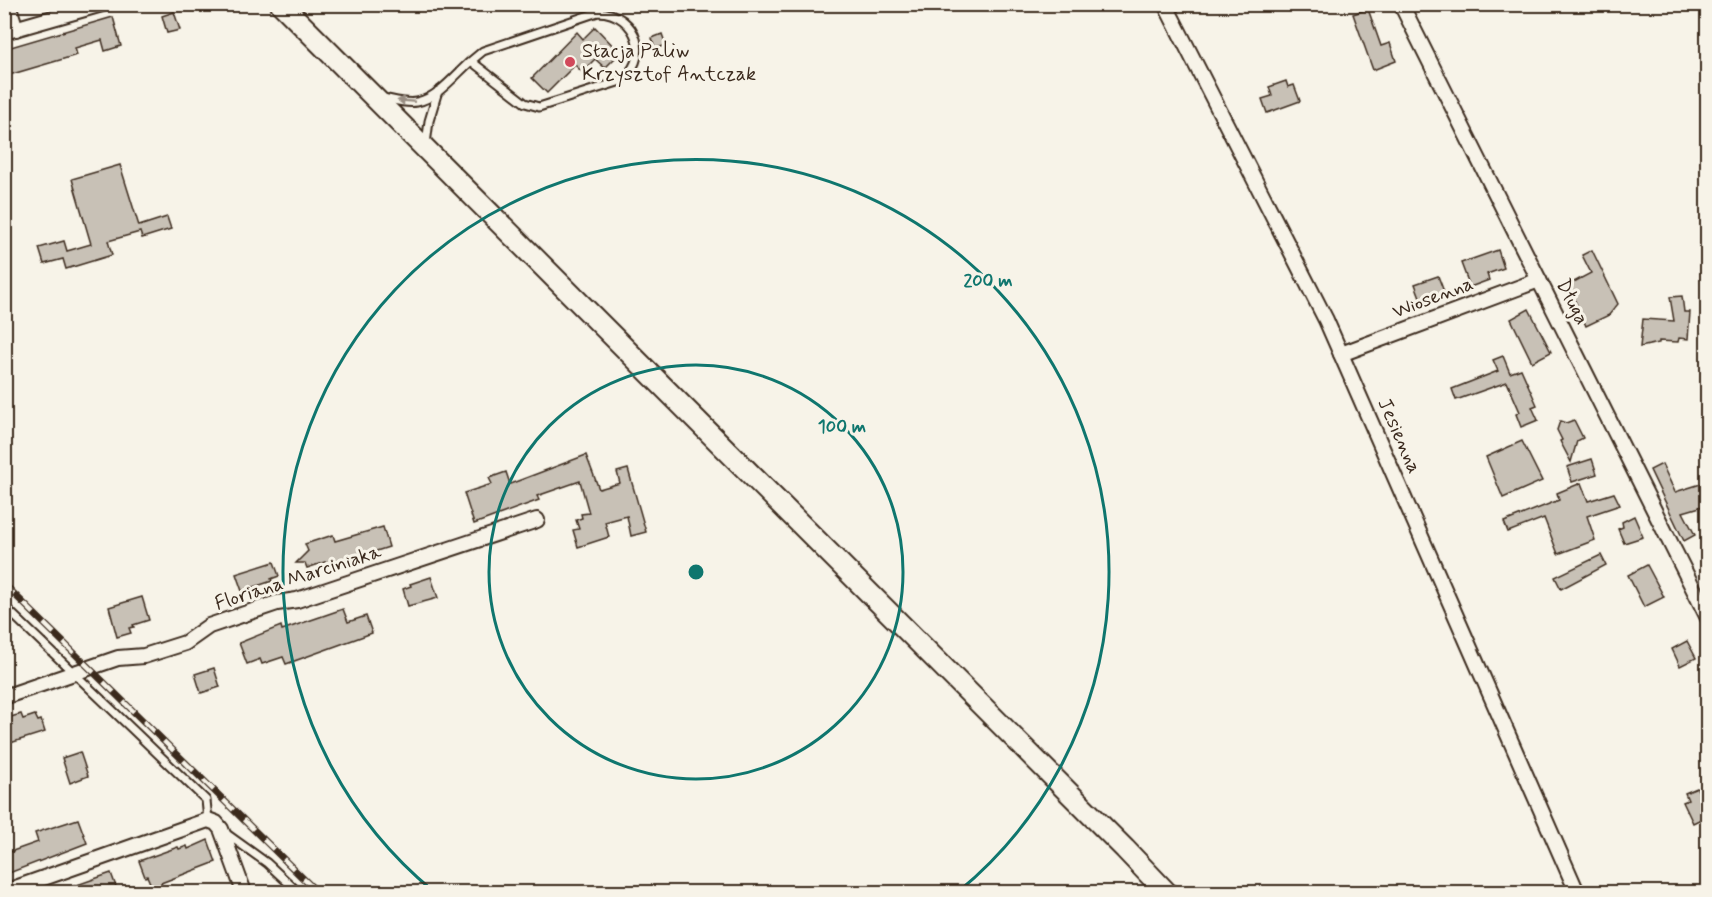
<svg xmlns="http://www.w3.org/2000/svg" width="1712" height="897" viewBox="0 0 1712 897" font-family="Mynerve,sans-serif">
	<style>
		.building { fill: #c8c1b6; stroke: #3b2a1e; stroke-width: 1.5 }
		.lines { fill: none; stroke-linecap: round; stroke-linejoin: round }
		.service-casing { stroke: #3b2a1e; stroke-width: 11 }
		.minor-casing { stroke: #3b2a1e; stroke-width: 18 }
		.secondary-casing { stroke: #3b2a1e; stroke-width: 24 }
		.service { stroke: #f7f3e8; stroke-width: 7 }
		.minor { stroke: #f7f3e8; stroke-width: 14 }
		.secondary { stroke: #f7f3e8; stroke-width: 20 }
		.rail-casing { stroke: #3b2a1e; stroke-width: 7 }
		.rail { stroke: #f7f3e8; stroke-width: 4.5; stroke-dasharray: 14; stroke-linecap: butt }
		.oneway { fill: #998e83 }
		.ring { fill: none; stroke: #0f766e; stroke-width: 3 }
		.poi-dot { fill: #d1495b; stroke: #f7f3e8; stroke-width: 2 }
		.labels { text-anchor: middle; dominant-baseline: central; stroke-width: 6; stroke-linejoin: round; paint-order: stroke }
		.poi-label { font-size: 20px; fill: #3b2a1e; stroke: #f7f3e8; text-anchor: start }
		.street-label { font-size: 20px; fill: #3b2a1e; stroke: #f7f3e8 }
		.centre { fill: #0f766e; stroke: #f7f3e8; stroke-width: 3 }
		.ring-label { font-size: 18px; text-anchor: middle; font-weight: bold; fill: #0f766e; stroke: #f7f3e8; stroke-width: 6; stroke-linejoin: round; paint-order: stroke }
	</style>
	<rect width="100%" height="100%" fill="#f7f3e8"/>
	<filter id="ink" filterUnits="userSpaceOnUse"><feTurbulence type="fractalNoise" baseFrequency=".0167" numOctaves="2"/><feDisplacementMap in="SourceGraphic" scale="12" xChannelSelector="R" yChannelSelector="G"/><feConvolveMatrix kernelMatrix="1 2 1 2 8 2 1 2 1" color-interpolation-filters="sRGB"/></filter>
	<g filter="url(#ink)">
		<!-- building -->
		<g class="building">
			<path d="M1368,9L1381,46L1390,43L1396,61L1373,70L1353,14Z"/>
			<path d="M174,12L180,30L167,33L162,16Z"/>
			<path d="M113,17L121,46L105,51L102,40L75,48L77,55L9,75L4,59V49Z"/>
			<path d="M595,27L620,53L605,68L595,59L582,72L575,65L547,93L532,78L577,32L583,39Z"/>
			<path d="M662,34L666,45L655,49L652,38Z"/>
			<path d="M1286,81L1288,87L1294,85L1300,101L1267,113L1262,99L1272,96L1269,87Z"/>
			<path d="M120,165L139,226L167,217L171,229L142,238L140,232L108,241L112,255L66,269L63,259L44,264L39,248L64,241L67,251L91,244L72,179Z"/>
			<path d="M1498,250L1504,268L1487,274L1489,280L1470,287L1461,263Z"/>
			<path d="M1592,250L1618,304L1609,315L1586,326L1568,285L1591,273L1582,255Z"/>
			<path d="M1438,276L1446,297L1423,305L1415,284Z"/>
			<path d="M1682,296L1684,312H1690L1688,339L1679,338L1678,342L1659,341V343L1640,347L1643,319L1674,321L1670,297Z"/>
			<path d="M1529,309L1551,352L1532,362L1511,319Z"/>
			<path d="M1503,356L1510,373L1521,369L1537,405L1532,407L1538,420L1521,427L1516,414L1520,412L1507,382L1456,400L1452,389L1498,371L1493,360Z"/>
			<path d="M1574,420L1583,438L1577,441L1571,462L1560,441L1562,440L1557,430L1560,421L1566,423Z"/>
			<path d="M1522,441L1542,481L1503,498L1486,457Z"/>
			<path d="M586,455L599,489L620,483L617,472L628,469L646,532L631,536L627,516L605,522L609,537L578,547L573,530L579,529L576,520L582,518L581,514L589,513L580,481L537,496L539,500L474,524L464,493L492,484L489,478L506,472L510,484Z"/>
			<path d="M1592,459L1597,474L1572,482L1567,467Z"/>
			<path d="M1662,464L1675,492L1707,482V505L1683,512L1695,535L1684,541L1650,470Z"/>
			<path d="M1581,483L1588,501L1614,493L1620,505L1587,516L1595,540L1558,554L1544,518L1508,532L1504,522L1559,500L1557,493Z"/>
			<path d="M1634,516L1643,537L1624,543L1618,529L1623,527L1622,522Z"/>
			<path d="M383,527L389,547L367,554L368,557L328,572L325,562L307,568L305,563H296L308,551L305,544L333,535L335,541Z"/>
			<path d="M1601,555L1606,565L1561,589L1555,577Z"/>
			<path d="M274,562L279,576L271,579L272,581L242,591L236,574Z"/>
			<path d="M1647,565L1664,597L1644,607L1628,575Z"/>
			<path d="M431,577L438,598L408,606L403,589L411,586L410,584Z"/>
			<path d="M142,597L149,620L133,625L134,627L129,628L131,633L117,637L109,607Z"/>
			<path d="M343,609L348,622L366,616L372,633L286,664L283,657L262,664L260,659L247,664L239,643L281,626L282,630Z"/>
			<path d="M1687,641L1696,658L1680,666L1672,649Z"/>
			<path d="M214,668L220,687L201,693L195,674Z"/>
			<path d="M21,714L23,719L35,715L38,721L41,720L45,732L4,745V719Z"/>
			<path d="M80,752L88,776L70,783L62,758Z"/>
			<path d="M1697,788L1700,794L1704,792L1707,800V816L1693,823L1683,802L1688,800L1685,793Z"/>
			<path d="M78,819L87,843L4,875V854L38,842L35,833Z"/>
			<path d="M208,840L216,862L161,883L165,892H154L147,876L145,877L139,861L178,847L179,849L187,846L188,849Z"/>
			<path d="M111,873L118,892H61L60,891Z"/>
		</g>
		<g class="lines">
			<defs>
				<g id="service">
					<path d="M383,98C394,100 406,104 417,102C438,98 456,74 471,61L525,103L539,107L618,82C653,61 638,13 598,12L483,51L471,61"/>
					<path d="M426,144L429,121L438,91"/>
					<path d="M4,606L206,800L208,820"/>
					<path d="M224,832L267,863L298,892"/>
				</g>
				<g id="minor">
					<path d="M8,4L16,29"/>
					<path d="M1165,4L1326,320L1577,892"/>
					<path d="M1401,4L1708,618"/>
					<path d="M4,32L102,4"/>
					<path d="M1341,354L1539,280"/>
					<path d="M4,697L118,658L144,656L185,643L209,626L277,603L297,600L537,520"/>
					<path d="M4,892L208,820L216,823L221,829L244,892"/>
				</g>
				<path id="secondary" d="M281,4L1125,849L1166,892"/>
			</defs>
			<!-- service casing -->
			<use href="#service" class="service-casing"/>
			<!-- minor casing -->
			<use href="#minor" class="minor-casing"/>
			<!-- secondary casing -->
			<use href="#secondary" class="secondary-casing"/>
			<!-- service -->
			<use href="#service" class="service"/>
			<!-- minor -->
			<use href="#minor" class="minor"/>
			<!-- secondary -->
			<use href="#secondary" class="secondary"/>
			<defs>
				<path id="rail" d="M4,584L317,892"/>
			</defs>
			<!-- rail casing -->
			<use href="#rail" class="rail-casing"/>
			<!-- rail -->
			<use href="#rail" class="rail"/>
		</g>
		<!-- one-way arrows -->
		<defs><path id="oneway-solid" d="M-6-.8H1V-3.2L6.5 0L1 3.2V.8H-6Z" transform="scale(1.5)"/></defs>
		<use class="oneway" href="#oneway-solid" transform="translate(406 101) rotate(-175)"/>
	</g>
	<!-- distance rings -->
	<g class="ring">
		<circle cx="696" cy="572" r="207"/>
		<path d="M433 891A413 413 0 1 1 959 891"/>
	</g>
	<!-- markers -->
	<circle class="poi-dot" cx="570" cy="62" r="6"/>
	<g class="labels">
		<!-- poi labels -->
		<g class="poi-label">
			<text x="582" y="51">Stacja Paliw<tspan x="582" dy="23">Krzysztof Antczak</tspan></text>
		</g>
		<!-- street labels -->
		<g class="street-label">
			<text transform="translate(1433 298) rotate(-21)">Wiosenna</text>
			<text transform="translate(1572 302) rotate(63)">Długa</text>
			<text transform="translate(1399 436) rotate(66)">Jesienna</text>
			<text transform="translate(298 578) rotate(-18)">Floriana Marciniaka</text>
		</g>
	</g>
	<circle cx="696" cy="572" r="9" class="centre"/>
	<g class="ring-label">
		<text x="988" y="286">200 m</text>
		<text x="842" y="432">100 m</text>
	</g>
	<!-- margin -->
	<rect width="1712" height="897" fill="none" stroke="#f7f3e8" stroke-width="24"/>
	<rect x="12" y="12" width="1688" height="873" fill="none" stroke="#3b2a1e" stroke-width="2" filter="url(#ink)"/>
</svg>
